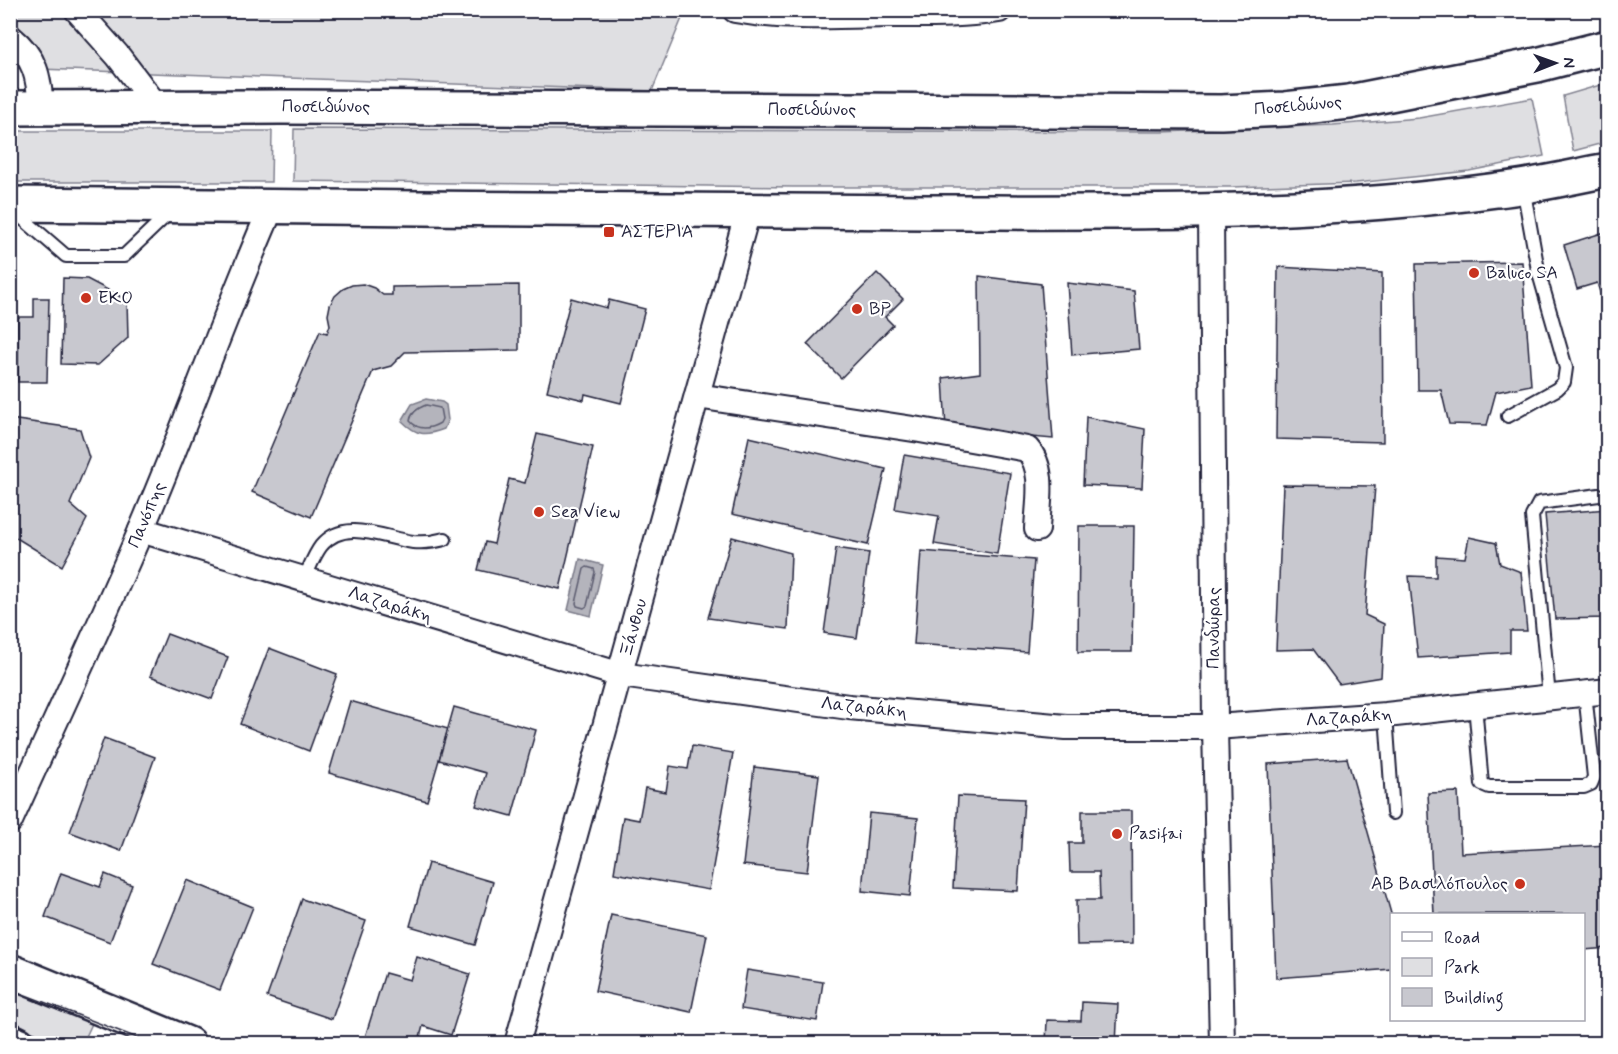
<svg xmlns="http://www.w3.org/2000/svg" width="1618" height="1054" viewBox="0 0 1618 1054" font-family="Mynerve,sans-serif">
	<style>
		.green { fill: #dfdfe2; stroke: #80808e; stroke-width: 1.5 }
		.water { fill: #b4b4bc; stroke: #7a7a88; stroke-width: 1.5 }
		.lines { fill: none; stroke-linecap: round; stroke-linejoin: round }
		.shore { stroke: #5c5c6f; stroke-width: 1.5 }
		.building { fill: #c8c8cf; stroke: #22223b; stroke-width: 1.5 }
		.lane-casing { stroke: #22223b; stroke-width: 16 }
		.street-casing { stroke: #22223b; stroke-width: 28 }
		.secondary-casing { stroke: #22223b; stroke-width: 38 }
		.highway-casing { stroke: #22223b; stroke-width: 38 }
		.lane { stroke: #fff; stroke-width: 12 }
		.street { stroke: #fff; stroke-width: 24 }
		.secondary { stroke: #fff; stroke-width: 33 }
		.highway { stroke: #fff; stroke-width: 33 }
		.tram { stroke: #22223b; stroke-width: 1.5 }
		.poi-dot { fill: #c8321e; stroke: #fff; stroke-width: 2 }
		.labels { text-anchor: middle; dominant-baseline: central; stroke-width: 4.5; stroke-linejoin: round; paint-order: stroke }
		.street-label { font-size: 18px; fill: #22223b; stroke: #fff }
		.poi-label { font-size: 18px; fill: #22223b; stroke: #fff; text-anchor: start }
	</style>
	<rect width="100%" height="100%" fill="#fff"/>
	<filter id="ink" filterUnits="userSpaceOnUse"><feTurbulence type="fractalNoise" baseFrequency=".0167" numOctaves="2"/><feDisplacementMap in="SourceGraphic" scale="12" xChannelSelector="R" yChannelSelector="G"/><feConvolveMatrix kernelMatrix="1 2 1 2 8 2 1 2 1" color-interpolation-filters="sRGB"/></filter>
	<g filter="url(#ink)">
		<!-- green -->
		<g class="green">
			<path d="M11,11H685L652,91L11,68Z"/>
			<path d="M1607,83V142L1573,151L1563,96Z"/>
			<path d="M1532,98L1544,156L1469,171L1356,183L1231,187H793L293,181L294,129L1162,132L1333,125L1419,118Z"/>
			<path d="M11,131H272L271,182H11Z"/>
			<path d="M10,983L96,1015L83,1043H48L11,1029Z"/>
		</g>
		<!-- water -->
		<g class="water">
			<path d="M426,399L442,402L446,405L448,420L444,429C425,436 417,436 402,421L412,404Z"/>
			<path d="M580,559L603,565L591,616L568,610Z"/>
		</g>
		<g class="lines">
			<!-- shore -->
			<g class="shore">
				<path d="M426,405L440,408L442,419L440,423C430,429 419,431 410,421C411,412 418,408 426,405Z"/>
				<path d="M587,567L594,569L595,572L587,606L584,608L577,606L576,603L584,569Z"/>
			</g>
		</g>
		<!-- building -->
		<g class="building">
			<path d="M1608,231V317L1597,283L1577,289L1564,245Z"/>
			<path d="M1522,262L1531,385L1496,392L1487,425L1449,424L1441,390H1418L1416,264Z"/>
			<path d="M1278,267L1382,273L1383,442L1276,439Z"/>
			<path d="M877,273L903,299L885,317L893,325L841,378L807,344Z"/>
			<path d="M979,276L1041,284L1053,439L946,429L943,378L980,373Z"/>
			<path d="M63,278L87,279L127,300L128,338L98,365L61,364Z"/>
			<path d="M1067,283L1134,291L1139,349L1072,355Z"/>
			<path d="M363,284L374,288L383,295H392V287L519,285V350L405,352L391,366L373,371L311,517L252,492L320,331L327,333L330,325L328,315L330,305L335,296L343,289L352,285Z"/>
			<path d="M34,298H49L47,382H18V317H34Z"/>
			<path d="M571,298L607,308L609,300L645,309L621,403L585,394L584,400L547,391Z"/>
			<path d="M1086,417L1145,429L1142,488L1083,485Z"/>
			<path d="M10,419L80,429L89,458L70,504L87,519L62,566L10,534Z"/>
			<path d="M537,434L593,447L560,589L478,570L485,542L494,544L509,479L525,483Z"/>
			<path d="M749,437L886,469L868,545L732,514Z"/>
			<path d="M904,455L1010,473L997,554L934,544L939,516L895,509Z"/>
			<path d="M1283,485L1375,486L1365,615L1384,624L1381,677L1339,684L1313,649L1276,650Z"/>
			<path d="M1608,509V618L1555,619L1545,514Z"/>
			<path d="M1079,526H1134L1132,652H1078Z"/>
			<path d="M732,537L791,553L788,629L708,618Z"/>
			<path d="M1469,537L1496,543L1500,564L1521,572L1527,631H1510V652L1418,658L1409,576L1436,577V556L1465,558Z"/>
			<path d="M836,548L869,553L857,638L824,633Z"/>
			<path d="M921,551L1034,560L1027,652L914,644Z"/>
			<path d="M167,634L228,657L212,699L150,676Z"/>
			<path d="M269,648L337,674L309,751L240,724Z"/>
			<path d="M350,701L448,729L427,801L329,773Z"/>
			<path d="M454,707L536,730L512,816L476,806L486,773L439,760Z"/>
			<path d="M104,738L155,757L121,851L70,832Z"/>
			<path d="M692,746L733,753L709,890L614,873L623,817L639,820L645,788L666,792L670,766L688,769Z"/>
			<path d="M1347,758L1392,917V969L1276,978L1268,764Z"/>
			<path d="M754,767L819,775L807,872L743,865Z"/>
			<path d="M1458,792L1461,853L1608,845V948L1584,950V914H1434L1428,793Z"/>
			<path d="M958,796L1024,799L1018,891L953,888Z"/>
			<path d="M1082,811H1131L1132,944L1077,945L1076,900H1100L1099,872H1070L1069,843H1082Z"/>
			<path d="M869,813L918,818L910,896L862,891Z"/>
			<path d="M428,863L493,882L475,945L410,926Z"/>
			<path d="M61,873L100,887L105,874L132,885L110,942L45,917Z"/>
			<path d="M187,880L253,907L220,990L153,964Z"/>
			<path d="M302,899L366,921L332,1019L267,997Z"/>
			<path d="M611,915L707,935L691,1012L595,991Z"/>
			<path d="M417,957L470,974L451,1035L423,1026L418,1044H386L365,1037L385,973L410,980Z"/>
			<path d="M747,970L823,982L817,1021L741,1009Z"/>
			<path d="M1082,1002L1118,1004L1116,1044H1046L1047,1020L1081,1021Z"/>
		</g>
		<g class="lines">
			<defs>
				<g id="lane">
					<path d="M14,211L66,256H124L171,211"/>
					<path d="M1508,416L1557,389L1564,382L1566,368L1538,270L1523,187"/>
					<path d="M304,579C309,569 314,555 321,546C344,517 384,538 413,542C424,543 434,542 445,539"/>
					<path d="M1549,697L1532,516L1539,503L1599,495"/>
					<path d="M1475,705L1482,784L1489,787H1584L1591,784L1594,777L1585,693"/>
					<path d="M1386,715L1393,813"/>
				</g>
				<g id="street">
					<path d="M77,10L118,56L157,107"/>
					<path d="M735,10C785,19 837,16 888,15C925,15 962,16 999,10"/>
					<path d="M10,37C36,58 39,77 41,108"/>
					<path d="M1211,212L1215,727L1222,1044"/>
					<path d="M697,396L920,430L1027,449C1046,469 1038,503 1037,529"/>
					<path d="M141,530L621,675L849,707L1066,727H1215L1386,715L1608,691"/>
					<path d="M10,821C54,724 99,628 141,530C187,423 225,313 272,206"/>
					<path d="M517,1044L748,211"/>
				</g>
				<g id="secondary">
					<path d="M10,971L188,1044"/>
					<path d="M10,1040L18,1044"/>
				</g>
				<g id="highway">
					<path d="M10,108L281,107L1221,112L1285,109L1349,102L1537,65L1608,47"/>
					<path d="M10,204C316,205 621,212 927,212C1117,212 1308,216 1497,190C1534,186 1571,177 1608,170"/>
				</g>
			</defs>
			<!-- lane casing -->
			<use href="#lane" class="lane-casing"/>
			<!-- street casing -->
			<use href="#street" class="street-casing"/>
			<!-- secondary casing -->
			<use href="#secondary" class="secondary-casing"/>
			<!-- highway casing -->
			<use href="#highway" class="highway-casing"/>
			<!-- lane -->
			<use href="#lane" class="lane"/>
			<!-- street -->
			<use href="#street" class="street"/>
			<!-- secondary -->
			<use href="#secondary" class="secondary"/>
			<!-- highway -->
			<use href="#highway" class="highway"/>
			<!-- tram -->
			<g class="tram">
				<path d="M10,989L153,1044"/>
				<path d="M10,1023L61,1044"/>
			</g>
		</g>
	</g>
	<!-- markers -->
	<g class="poi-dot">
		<rect x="603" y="226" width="12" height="12" rx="3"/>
		<circle cx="1474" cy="273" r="6"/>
		<circle cx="86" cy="298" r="6"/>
		<circle cx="857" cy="309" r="6"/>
		<circle cx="539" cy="512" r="6"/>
		<circle cx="1117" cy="834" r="6"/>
		<circle cx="1520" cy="884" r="6"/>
	</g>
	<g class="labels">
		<!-- street labels -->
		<g class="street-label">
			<text transform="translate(1298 106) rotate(-5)">Ποσειδώνος</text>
			<text x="326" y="107">Ποσειδώνος</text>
			<text x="812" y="110">Ποσειδώνος</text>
			<text transform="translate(147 515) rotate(-67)">Πανόπης</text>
			<text transform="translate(390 605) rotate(17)">Λαζαράκη</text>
			<text transform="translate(634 628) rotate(-75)">Ξάνθου</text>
			<text transform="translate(1214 628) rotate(-90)">Πανδώρας</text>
			<text transform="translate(864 708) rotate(6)">Λαζαράκη</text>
			<text transform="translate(1349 718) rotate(-4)">Λαζαράκη</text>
		</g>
		<!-- poi labels -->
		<g class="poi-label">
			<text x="621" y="232">ΑΣΤΕΡΙΑ</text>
			<text x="1486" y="273">Baluco SA</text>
			<text x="98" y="298">EKO</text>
			<text x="869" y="309">BP</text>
			<text x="551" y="512">Sea View</text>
			<text x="1129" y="834">Pasifai</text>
			<text x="1508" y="884" text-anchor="end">ΑΒ Βασιλόπουλος</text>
		</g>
	</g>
	<!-- margin -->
	<rect width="1618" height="1054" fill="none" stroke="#fff" stroke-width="36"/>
	<rect x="18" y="18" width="1582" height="1018" fill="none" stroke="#22223b" stroke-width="2" filter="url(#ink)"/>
	<!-- legend -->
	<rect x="1390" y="913" width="195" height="108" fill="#ffffff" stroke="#a7a7b1" stroke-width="1.5"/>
	<rect x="1402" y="932" width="30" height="9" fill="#ffffff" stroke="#a7a7b1" stroke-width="1.5"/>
	<text x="1444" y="943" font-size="18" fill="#22223b">Road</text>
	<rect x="1402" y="958" width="30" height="18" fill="#dfdfe2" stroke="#a7a7b1" stroke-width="1.5"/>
	<text x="1444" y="973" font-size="18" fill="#22223b">Park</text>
	<rect x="1402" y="988" width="30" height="18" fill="#c8c8cf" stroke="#a7a7b1" stroke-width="1.5"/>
	<text x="1444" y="1003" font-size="18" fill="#22223b">Building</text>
	<!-- north arrow -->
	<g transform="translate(1555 63) rotate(89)" stroke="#ffffff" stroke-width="4.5" paint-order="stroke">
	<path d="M0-4.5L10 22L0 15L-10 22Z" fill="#22223b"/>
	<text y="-9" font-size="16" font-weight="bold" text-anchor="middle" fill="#22223b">N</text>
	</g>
</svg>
